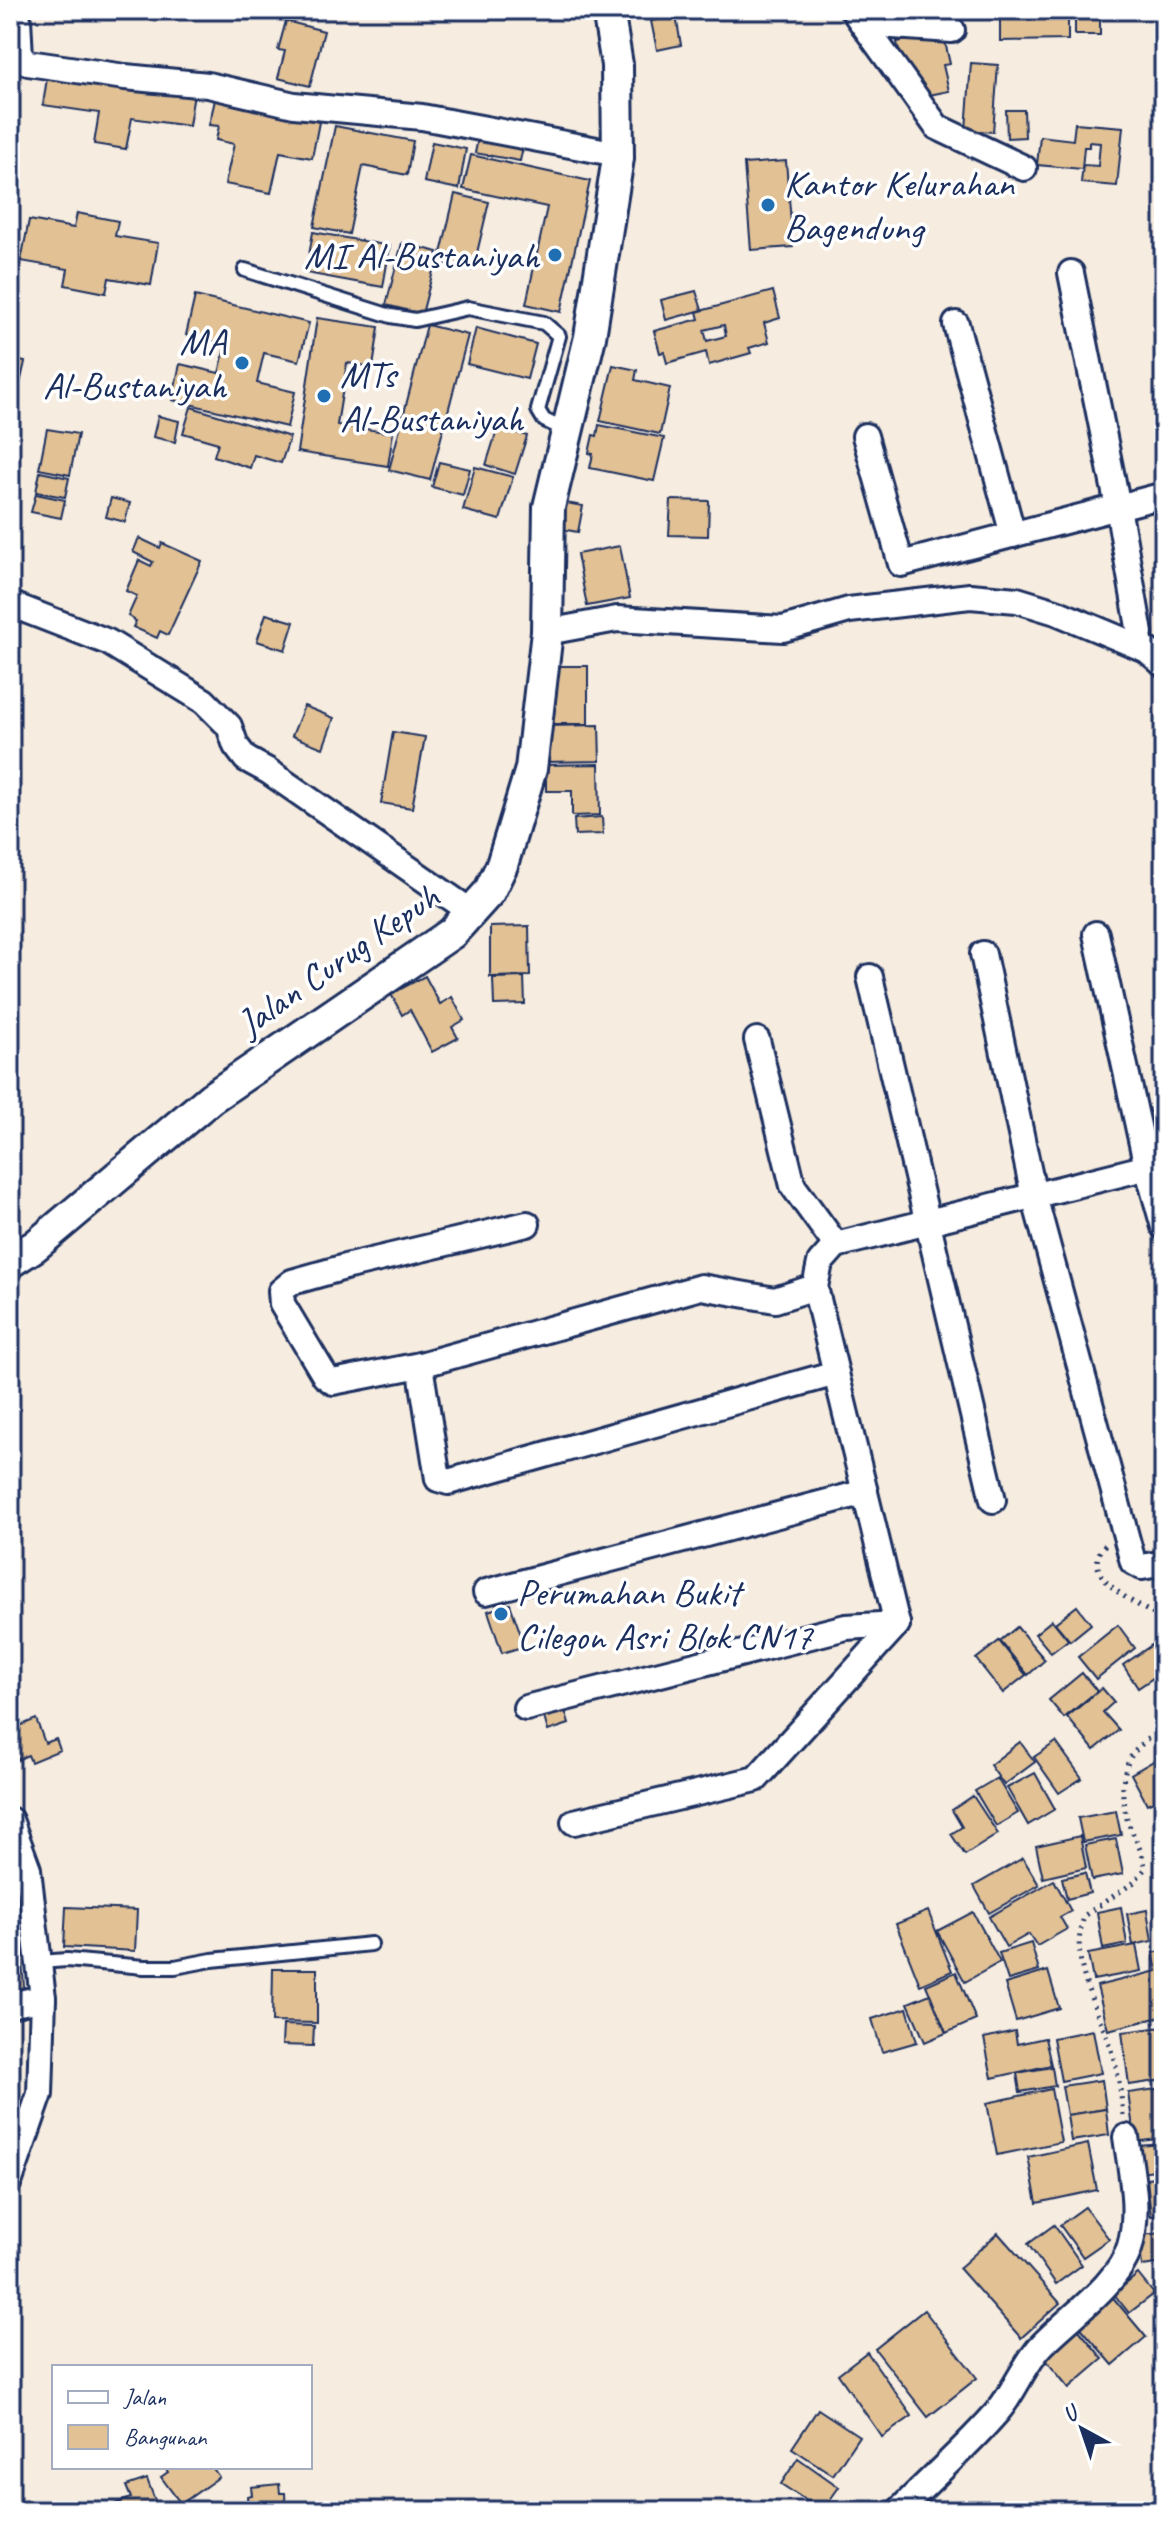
<svg xmlns="http://www.w3.org/2000/svg" width="1174" height="2521" viewBox="0 0 1174 2521" font-family="Caveat,sans-serif">
	<style>
		.building { fill: #e2c194; stroke: #1b2f5e; stroke-width: 2; fill-rule: evenodd }
		.lines { fill: none; stroke-linecap: round; stroke-linejoin: round }
		.service-casing { stroke: #1b2f5e; stroke-width: 18 }
		.minor-casing { stroke: #1b2f5e; stroke-width: 30 }
		.tertiary-casing { stroke: #1b2f5e; stroke-width: 36 }
		.path { stroke: #1b2f5e; stroke-width: 5; stroke-dasharray: 2 6; stroke-linecap: butt }
		.service { stroke: #fff; stroke-width: 12 }
		.minor { stroke: #fff; stroke-width: 24 }
		.tertiary { stroke: #fff; stroke-width: 30 }
		.poi-dot { fill: #1f6fb2; stroke: #fff; stroke-width: 3 }
		.labels { text-anchor: middle; dominant-baseline: central; stroke-width: 7; stroke-linejoin: round; paint-order: stroke }
		.poi-label { font-size: 38px; fill: #1b2f5e; stroke: #fff; text-anchor: start }
		.street-label { font-size: 38px; fill: #1b2f5e; stroke: #fff }
	</style>
	<rect width="100%" height="100%" fill="#f6ecdf"/>
	<filter id="ink" filterUnits="userSpaceOnUse"><feTurbulence type="fractalNoise" baseFrequency=".0125" numOctaves="2"/><feDisplacementMap in="SourceGraphic" scale="16" xChannelSelector="R" yChannelSelector="G"/><feConvolveMatrix kernelMatrix="1 2 1 2 8 2 1 2 1" color-interpolation-filters="sRGB"/></filter>
	<g filter="url(#ink)">
		<!-- building -->
		<g class="building">
			<path d="M892,10H931L894,18Z"/>
			<path d="M1000,10H1068V40L1000,41Z"/>
			<rect x="1075" y="10" width="25" height="25"/>
			<path d="M676,16L681,45L657,50L651,21Z"/>
			<path d="M286,21L324,31L310,86L278,78L285,51L278,50Z"/>
			<path d="M943,33L950,64L943,65L949,91L919,97L914,71L903,74L897,42Z"/>
			<path d="M971,63L998,65L993,132L966,130Z"/>
			<path d="M48,71L194,93L189,126L132,118L126,149L94,144L99,113L43,105Z"/>
			<path d="M215,100L319,122L312,158L280,152L271,193L225,184L234,144L216,140L219,126L209,125Z"/>
			<path d="M1006,110H1024L1025,137L1007,138Z"/>
			<path d="M1075,123L1123,127L1117,186L1081,183L1083,165L1098,166L1100,143L1089,142V147H1084L1082,169L1037,165L1040,136L1073,140Z"/>
			<path d="M335,126L413,141L407,175L363,166L349,234L314,227Z"/>
			<path d="M479,134L524,142L520,161L475,153Z"/>
			<path d="M432,142L466,149L459,189L424,182Z"/>
			<path d="M471,155L590,181L561,312L526,304L547,207L463,189Z"/>
			<path d="M786,161L793,247L751,250L744,164Z"/>
			<path d="M455,194L489,202L473,270L439,262Z"/>
			<path d="M77,213L118,221L115,236L158,243L151,285L109,278L106,293L65,285L68,269L21,261L29,220L74,228Z"/>
			<path d="M313,232L390,246L383,287L306,273Z"/>
			<path d="M402,243L438,252L422,314L386,305Z"/>
			<path d="M696,291L702,310L666,320L661,300Z"/>
			<path d="M773,291L780,318L764,323L769,342L749,348L751,353L709,365L706,352L667,363L664,352L660,353L654,331L699,319L697,312ZM724,325L726,336L707,341L704,330Z"/>
			<path d="M195,296L309,323L299,361L264,353L257,383L295,392L287,427L172,400L180,364L219,373L226,344L186,335Z"/>
			<path d="M317,318L379,327L373,367L347,363L337,425L393,433L388,466L297,452Z"/>
			<path d="M427,325L468,335L430,480L389,470Z"/>
			<path d="M476,328L536,344L527,379L467,364Z"/>
			<path d="M10,359L25,362L13,414H10Z"/>
			<path d="M613,365L637,370L635,380L670,388L660,434L600,421Z"/>
			<path d="M191,407L290,437L281,463L254,455L250,468L214,456L218,443L183,433Z"/>
			<path d="M158,416L179,421L175,442L153,437Z"/>
			<path d="M599,425L664,438L654,481L590,468L593,454L589,453L593,435L597,436Z"/>
			<path d="M498,427L527,436L515,474L486,465Z"/>
			<path d="M47,429L78,434L70,475L39,469Z"/>
			<path d="M439,462L470,469L463,495L432,487Z"/>
			<path d="M475,467L513,477L500,520L463,510Z"/>
			<path d="M40,472L69,478L65,497L36,492Z"/>
			<path d="M36,494L65,500L61,518L31,512Z"/>
			<path d="M111,498L130,503L125,522L106,517Z"/>
			<path d="M671,500L709,501L708,536L669,535Z"/>
			<path d="M555,501L583,506L578,532L550,527Z"/>
			<path d="M139,538L160,548L162,543L202,561L168,635L160,631L157,638L133,627L136,621L128,616L137,596L126,591L139,560L151,566L153,562L133,552Z"/>
			<path d="M620,546L630,598L587,606L577,554Z"/>
			<path d="M266,614L294,622L285,650L257,641Z"/>
			<path d="M547,666H588V724H546Z"/>
			<path d="M304,706L334,718L323,748L292,736Z"/>
			<path d="M599,725L600,761L544,762V726Z"/>
			<path d="M393,732L425,737L412,808L381,803Z"/>
			<path d="M599,764L600,815L572,816V791H546V765Z"/>
			<path d="M602,817L603,834L575,835L574,819Z"/>
			<path d="M529,926L530,976L490,977V927Z"/>
			<path d="M425,976L440,1004L452,997L464,1020L452,1027L458,1038L432,1052L410,1010L402,1015L391,994Z"/>
			<path d="M524,977L525,1004L494,1005L493,978Z"/>
			<path d="M510,1604L525,1646L502,1653L488,1611Z"/>
			<path d="M1077,1606L1091,1624L1070,1641L1055,1623Z"/>
			<path d="M1052,1620L1068,1640L1051,1653L1035,1634Z"/>
			<path d="M1118,1625L1135,1648L1096,1679L1078,1657Z"/>
			<path d="M1017,1627L1045,1660L1028,1675L1000,1641Z"/>
			<path d="M1159,1640L1164,1648V1688L1156,1676L1138,1688L1123,1665Z"/>
			<path d="M999,1641L1026,1675L1003,1693L976,1659Z"/>
			<path d="M1082,1673L1097,1691L1064,1718L1049,1700Z"/>
			<path d="M1102,1688L1114,1702L1103,1712L1119,1730L1094,1750L1067,1717Z"/>
			<path d="M562,1700L569,1724L548,1731L541,1707Z"/>
			<path d="M36,1719L45,1743L56,1739L60,1750L31,1762L28,1755L10,1763V1730Z"/>
			<path d="M1020,1742L1035,1762L1004,1785L990,1765Z"/>
			<path d="M1056,1742L1082,1778L1059,1793L1034,1757Z"/>
			<path d="M1164,1755V1796L1147,1804L1131,1774Z"/>
			<path d="M1035,1773L1055,1809L1028,1825L1007,1788Z"/>
			<path d="M997,1778L1018,1813L996,1826L975,1791Z"/>
			<path d="M973,1796L998,1834L965,1855L951,1834L962,1827L952,1810Z"/>
			<path d="M1116,1811L1121,1835L1083,1842L1078,1818Z"/>
			<path d="M1080,1836L1086,1868L1043,1878L1036,1846Z"/>
			<path d="M1116,1839L1123,1874L1092,1880L1085,1845Z"/>
			<path d="M1023,1858L1039,1885L989,1913L974,1886Z"/>
			<path d="M1085,1873L1090,1893L1067,1899L1062,1878Z"/>
			<path d="M1054,1880L1071,1911L1060,1917L1067,1929L1037,1946L1029,1934L1006,1947L989,1917Z"/>
			<path d="M66,1907L137,1910L135,1951L64,1947Z"/>
			<path d="M1121,1907L1127,1944L1103,1949L1097,1912Z"/>
			<path d="M1147,1910L1152,1941L1133,1945L1127,1914Z"/>
			<path d="M928,1911L952,1971L920,1985L896,1924Z"/>
			<path d="M973,1912L1000,1962L965,1982L937,1931Z"/>
			<path d="M10,1914L17,1956L10,1957Z"/>
			<path d="M1031,1943L1039,1971L1008,1980L999,1953Z"/>
			<path d="M1136,1945L1141,1971L1093,1980L1088,1954Z"/>
			<path d="M1164,1950V2016L1108,2030L1097,1986L1157,1971L1153,1953Z"/>
			<path d="M10,1962H22L25,1998L10,1999Z"/>
			<path d="M273,1969H317V2023L272,2022Z"/>
			<path d="M1048,1971L1059,2008L1016,2021L1005,1984Z"/>
			<path d="M956,1972L976,2020L946,2033L926,1985Z"/>
			<path d="M930,1994L946,2033L925,2042L908,2003Z"/>
			<path d="M907,2008L917,2042L882,2052L872,2019Z"/>
			<path d="M283,2025L314,2026L313,2046L282,2045Z"/>
			<path d="M1164,2027V2080L1129,2085L1122,2032Z"/>
			<path d="M1093,2030L1101,2073L1061,2081L1053,2038Z"/>
			<path d="M1015,2031L1017,2044L1045,2038L1051,2065L992,2078L984,2038Z"/>
			<path d="M1052,2067L1055,2086L1020,2092L1017,2073Z"/>
			<path d="M1102,2080L1106,2109L1067,2115L1062,2086Z"/>
			<path d="M1164,2088V2138L1135,2142L1128,2093Z"/>
			<path d="M1051,2089L1061,2142L997,2155L987,2103Z"/>
			<path d="M1106,2109L1109,2135L1071,2141L1067,2115Z"/>
			<path d="M1088,2144L1097,2190L1037,2203L1028,2157Z"/>
			<path d="M1164,2144V2169L1139,2172L1137,2146Z"/>
			<path d="M1164,2176V2215L1151,2216L1147,2178Z"/>
			<path d="M1085,2207L1109,2239L1083,2257L1060,2225Z"/>
			<path d="M1054,2225L1082,2265L1056,2284L1028,2244Z"/>
			<path d="M998,2233L1060,2303L1021,2338L959,2268Z"/>
			<path d="M1164,2233V2263L1142,2266L1139,2235Z"/>
			<path d="M1138,2274L1154,2294L1129,2313L1114,2294Z"/>
			<path d="M1110,2294L1146,2337L1113,2365L1076,2322Z"/>
			<path d="M924,2310L977,2378L928,2417L875,2349Z"/>
			<path d="M1074,2324L1103,2359L1069,2388L1040,2353Z"/>
			<path d="M867,2352L912,2416L882,2437L838,2374Z"/>
			<path d="M818,2409L859,2436L833,2475L792,2448Z"/>
			<path d="M798,2458L839,2487L822,2511L781,2484Z"/>
			<path d="M164,2467H212L219,2477L181,2504L161,2477L168,2472Z"/>
			<path d="M147,2479L159,2511H111L109,2506L131,2498L126,2486Z"/>
			<path d="M279,2484L280,2493H285L286,2511H248L247,2496L252,2495L251,2487Z"/>
		</g>
		<g class="lines">
			<defs>
				<g id="service">
					<path d="M245,270L391,316L415,320L468,308L544,323L559,336L538,410L544,420L567,431"/>
					<path d="M40,1962L67,1960L144,1967H175L212,1960L371,1944"/>
				</g>
				<g id="minor">
					<path d="M14,10L18,19L20,57L28,63L125,77L208,85L294,105L422,117L618,154"/>
					<path d="M853,10L937,127L1024,168"/>
					<path d="M863,24L952,30"/>
					<path d="M1071,273L1118,507L1140,633"/>
					<path d="M956,324L1013,535"/>
					<path d="M865,436L901,564L1164,495"/>
					<path d="M10,604L108,642L204,701L229,726L236,746L246,759L268,771L473,913"/>
					<path d="M547,632L617,619L783,629L849,610L970,596L1017,600L1056,612L1147,650L1164,665"/>
					<path d="M1096,934L1147,1167L1164,1227"/>
					<path d="M983,954L1034,1196L1133,1562L1142,1567L1164,1563"/>
					<path d="M870,977L993,1500"/>
					<path d="M757,1040L793,1186L836,1245"/>
					<path d="M527,1224L345,1267L292,1282L281,1291L282,1304L325,1376L333,1382L420,1365L701,1287L775,1300L815,1287"/>
					<path d="M420,1365L438,1479L448,1482L836,1373"/>
					<path d="M486,1592L865,1492"/>
					<path d="M897,1624L815,1287L820,1263L836,1245L1164,1163"/>
					<path d="M526,1708L846,1627L897,1624"/>
					<path d="M10,1820L28,1869L43,1998L40,2094L10,2180"/>
					<path d="M574,1822L756,1779L897,1624"/>
					<path d="M10,2005L43,1998"/>
					<path d="M899,2511C932,2477 967,2447 998,2411C1015,2391 1024,2364 1042,2345C1069,2317 1120,2283 1130,2246C1140,2211 1131,2172 1126,2137"/>
				</g>
				<path id="tertiary" d="M10,1262L35,1246L211,1098L452,933L489,892L502,865L531,769L547,632L549,507L590,337L618,158L617,65L608,10"/>
			</defs>
			<!-- service casing -->
			<use href="#service" class="service-casing"/>
			<!-- minor casing -->
			<use href="#minor" class="minor-casing"/>
			<!-- tertiary casing -->
			<use href="#tertiary" class="tertiary-casing"/>
			<!-- path -->
			<g class="path">
				<path d="M1105,1545C1075,1577 1141,1606 1164,1620"/>
				<path d="M1123,2115C1121,2095 1119,2073 1112,2053C1099,2009 1066,1961 1085,1915L1133,1883L1145,1869C1144,1853 1134,1838 1128,1822C1121,1803 1120,1773 1132,1755C1140,1744 1154,1734 1164,1725"/>
			</g>
			<!-- service -->
			<use href="#service" class="service"/>
			<!-- minor -->
			<use href="#minor" class="minor"/>
			<!-- tertiary -->
			<use href="#tertiary" class="tertiary"/>
		</g>
	</g>
	<!-- markers -->
	<g class="poi-dot">
		<circle cx="768" cy="205" r="8"/>
		<circle cx="555" cy="255" r="8"/>
		<circle cx="242" cy="363" r="8"/>
		<circle cx="324" cy="396" r="8"/>
		<circle cx="501" cy="1614" r="8"/>
	</g>
	<g class="labels">
		<!-- poi labels -->
		<g class="poi-label">
			<text x="784" y="183">Kantor Kelurahan<tspan x="784" dy="44">Bagendung</tspan></text>
			<text x="539" y="255" text-anchor="end">MI Al-Bustaniyah</text>
			<text x="226" y="341" text-anchor="end">MA<tspan x="226" dy="44">Al-Bustaniyah</tspan></text>
			<text x="340" y="374">MTs<tspan x="340" dy="44">Al-Bustaniyah</tspan></text>
			<text x="517" y="1592">Perumahan Bukit<tspan x="517" dy="44">Cilegon Asri Blok CN17</tspan></text>
		</g>
		<!-- street labels -->
		<g class="street-label">
			<text transform="translate(338 960) rotate(-35)">Jalan Curug Kepuh</text>
		</g>
	</g>
	<!-- margin -->
	<rect width="1174" height="2521" fill="none" stroke="#fff" stroke-width="40"/>
	<rect x="20" y="20" width="1134" height="2481" fill="none" stroke="#1b2f5e" stroke-width="3" filter="url(#ink)"/>
	<!-- legend -->
	<rect x="52" y="2365" width="260" height="104" fill="#ffffff" stroke="#a4acbf" stroke-width="2"/>
	<rect x="68" y="2391" width="40" height="12" fill="#ffffff" stroke="#a4acbf" stroke-width="2"/>
	<text x="124" y="2405" font-size="24" fill="#1b2f5e">Jalan</text>
	<rect x="68" y="2425" width="40" height="24" fill="#e2c194" stroke="#a4acbf" stroke-width="2"/>
	<text x="124" y="2445" font-size="24" fill="#1b2f5e">Bangunan</text>
	<!-- north arrow -->
	<g transform="translate(1082 2429) rotate(320)" stroke="#ffffff" stroke-width="6" paint-order="stroke">
	<path d="M0-6L14 30L0 20L-14 30Z" fill="#1b2f5e"/>
	<text y="-12" font-size="22" font-weight="bold" text-anchor="middle" fill="#1b2f5e">U</text>
	</g>
</svg>
